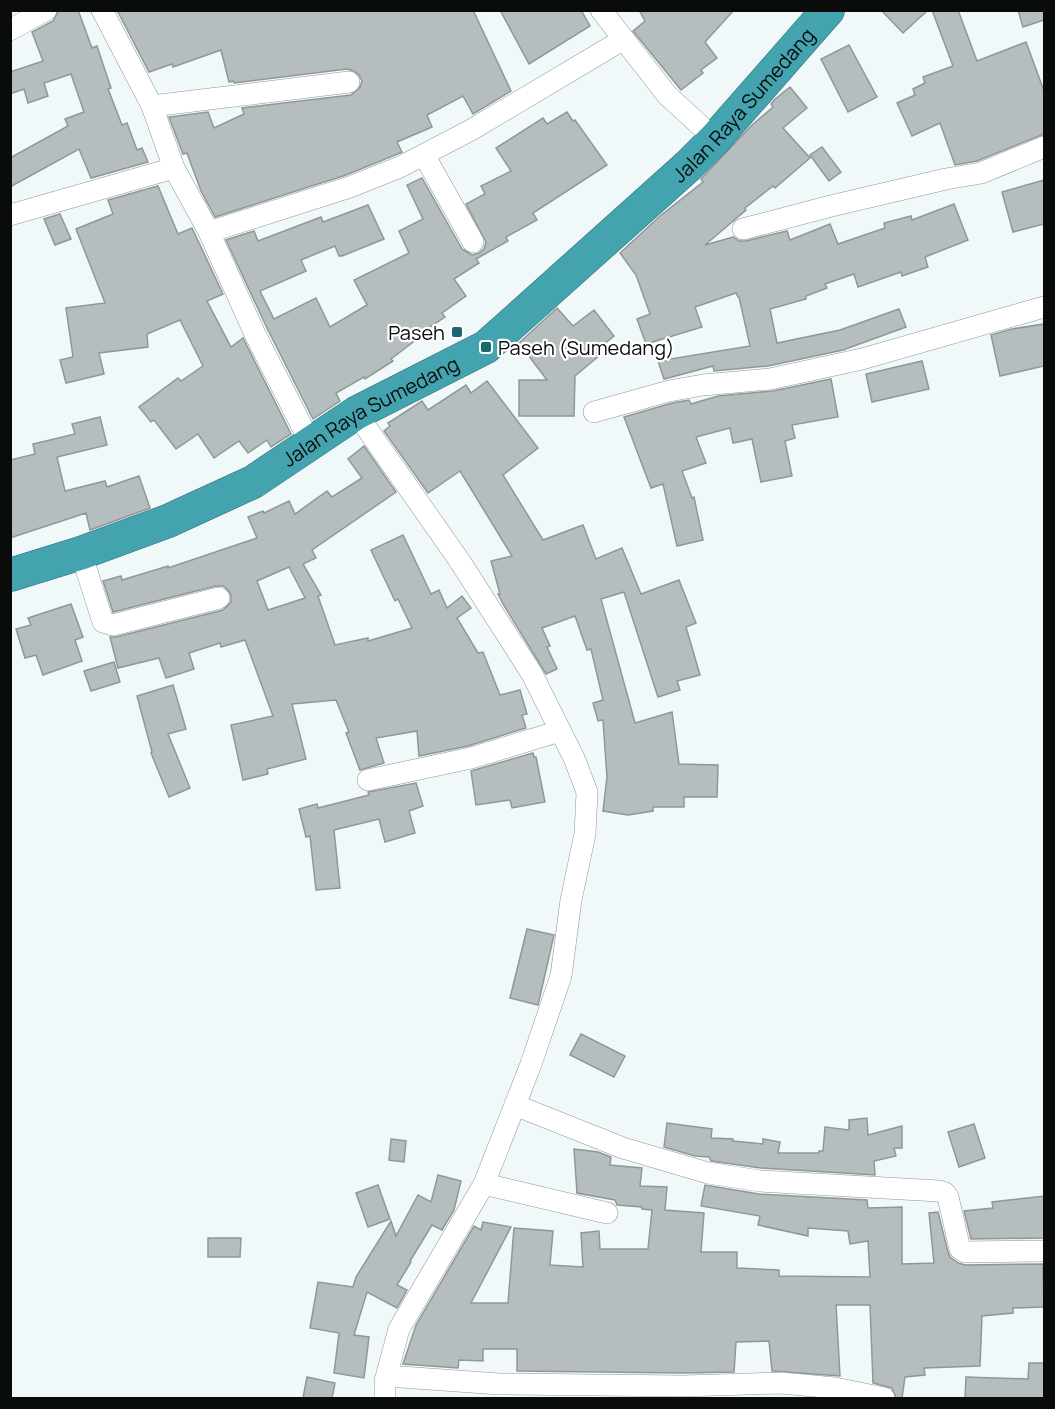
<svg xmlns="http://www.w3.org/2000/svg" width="1055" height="1409" viewBox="0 0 1055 1409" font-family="Manrope,sans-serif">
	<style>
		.building { fill: #b6bdbe; stroke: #909798; stroke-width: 1.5; fill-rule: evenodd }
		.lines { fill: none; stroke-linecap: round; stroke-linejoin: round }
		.street-casing { stroke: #8f9696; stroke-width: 22 }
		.highway-casing { stroke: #2f6e75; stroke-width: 34 }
		.street { stroke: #fff; stroke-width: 21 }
		.highway { stroke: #43a3ae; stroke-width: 33 }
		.poi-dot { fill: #1b676f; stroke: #fff; stroke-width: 2 }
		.labels { text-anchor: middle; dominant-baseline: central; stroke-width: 4.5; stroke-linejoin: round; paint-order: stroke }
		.street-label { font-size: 20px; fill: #0a0c0c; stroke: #fff }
		.poi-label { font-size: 20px; fill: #0a0c0c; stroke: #fff; text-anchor: end }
	</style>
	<rect width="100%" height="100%" fill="#f1f8f9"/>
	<!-- building -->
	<g class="building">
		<path d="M59,10H78L92,48L97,46L111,88L108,89L122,125L127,123L137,150L142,148L148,162L91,178L79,149L10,187V158L68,126L65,119L84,112L71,74L44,83L48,96L28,103L24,89L10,94V72L43,61L32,32L53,21Z"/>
		<path d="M117,10H473L511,91L473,114L463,96L427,115L432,127L397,142L402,152L395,155L346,175L215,217L201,191L187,153L183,154L169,117L208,112L214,128L244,114L242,108L351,95L360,87L362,81L359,75L354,71L347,69L234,83L233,81L229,82L221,50L173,67L172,64L149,72Z"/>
		<path d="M500,10H581L590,26L529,64Z"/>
		<path d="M639,10H734L705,42L717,58L701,70L703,73L681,90L633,31L645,21Z"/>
		<path d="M881,10H928L903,33Z"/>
		<path d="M932,10H958L977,61L1026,42L1044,91V134L977,161L955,165L940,123L912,136L897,103L915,95L913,89L925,83L923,77L953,66Z"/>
		<path d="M1018,10H1044V20L1023,27Z"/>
		<path d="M849,45L877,97L848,112L821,59Z"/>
		<path d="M790,87L807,108L783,128L810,158L775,188L773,186L745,208L746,210L705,245L733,237L739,241H746L787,231L790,240L830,224L838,244L885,228L884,223L911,216L912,220L954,204L968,240L925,257L928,267L902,276L901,272L858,287L854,274L825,284L827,288L806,296V299L770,309L777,343L840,330L899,309L906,327L843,350L768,366L714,371L713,366L664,379L658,361L750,346L739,297H738L736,293L695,307L702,327L646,344L637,319L650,314L636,275L620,253L660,216L703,182L701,179L752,125L773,107L771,104L774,100Z"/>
		<path d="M567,112L573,121L575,120L607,165L533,213L537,220L506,237L508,241L476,259L479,263L454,279L466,296L442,313L445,317L424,331L425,333L391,359L393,361L365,379L364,377L336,393L340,401L313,419L267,328L226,240L254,231L258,241L321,217L323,222L368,205L384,239L342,256H339L335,246L301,260L306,271L260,291L274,319L316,298L330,327L367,305L354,280L409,253L399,231L423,219L407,185L422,178L462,249L472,255L479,253L484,249L486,242L466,204L485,194L481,186L511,171L496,148L543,118L547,124Z"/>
		<path d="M822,147L841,172L829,181L810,155Z"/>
		<path d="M1044,180V224L1013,232L1002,192Z"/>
		<path d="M158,186L178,234L192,228L223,294L207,301L231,347L243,338L291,434L271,447L267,440L248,453L239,441L214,458L198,434L176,449L154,420L151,422L139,407L178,378L181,381L203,366L180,320L147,334L148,347L99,353L104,374L66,383L60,360L73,357L66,308L105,303L76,229L113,214L108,200Z"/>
		<path d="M60,214L71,239L55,245L44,219Z"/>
		<path d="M557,308L573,326L594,310L614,336L595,351L599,356L575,376L574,416H519V380H547L519,343Z"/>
		<path d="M1044,324V366L1000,376L991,335L1012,329Z"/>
		<path d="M922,361L929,389L872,402L866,374Z"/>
		<path d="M831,379L838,417L792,425L795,438L785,441L792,476L761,482L752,439L733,443L730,428L696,437L706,463L682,471L692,498L694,497L703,540L677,546L663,484L651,488L624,417L672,403L689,400L691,404L718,396L773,391Z"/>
		<path d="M487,381L538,448L503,475L543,540L583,525L596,559L622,548L641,594L679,580L696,623L686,627L700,675L677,681L680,690L658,697L624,592L601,599L635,723L672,712L679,764L718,765L717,797H684V807H653V811L628,815L603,811L607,777L603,720L598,721L593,703L603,700L591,649L587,650L575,616L542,628L550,646L547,647L557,669L546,674L503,604L498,594H500L491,561L512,556L460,471L428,493L384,431L390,426L388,423L422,401L428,410L466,385L471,393Z"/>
		<path d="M100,417L107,445L57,457L65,491L105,481L107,487L139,476L150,508L90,530L86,513L10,538V460L35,454L33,444L75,434L72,424Z"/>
		<path d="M364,446L396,492L312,550L316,558L303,564L321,595L318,596L335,645L368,638V641L412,628L398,599L395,601L371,550L403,535L431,594L439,590L447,608L462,596L471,608L457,618L478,653L483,652L500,695L520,690L527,714L522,715L526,728L468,746L419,756L417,731L376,738L384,763L360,770L346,733L349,732L336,700L292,704L306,759L267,769L268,774L243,780L231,725L273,716L245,640L221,647L220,643L189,653L194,669L166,678L159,658L118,668L110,637H116L223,610L231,602V595L228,590L223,586H216L113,612L103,581L121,576L122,580L168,566V568L257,538L248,517L263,511L264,513L289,501L295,514L327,491L332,497L362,478L348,459ZM289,567L305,598L268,610L257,581Z"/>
		<path d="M71,604L83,637L75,640L82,661L43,675L36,655L25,658L16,629L31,625L28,618Z"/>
		<path d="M114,662L120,682L91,691L84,671Z"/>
		<path d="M173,685L186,729L168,734L190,788L169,797L151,753L152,752L137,696Z"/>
		<path d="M533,753L534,757H536L545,802L512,808L510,800L476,805L471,771Z"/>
		<path d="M416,783L423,806L409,811L415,833L385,842L379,819L334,830L340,888L316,890L310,836L306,837L299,809L317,804L318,808L369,795L368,792Z"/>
		<path d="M527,929L554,935L538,1005L510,998Z"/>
		<path d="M581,1034L625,1056L614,1077L570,1055Z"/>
		<path d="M867,1118L868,1135L902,1126V1148H894L896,1156L874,1161L875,1175L761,1168L711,1161L709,1157L695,1156L664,1147L667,1123L712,1129L711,1138L733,1139V1141L763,1144V1139L780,1142L778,1153H819V1151H823L825,1127L849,1130V1120Z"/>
		<path d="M974,1124L985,1158L959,1167L948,1132Z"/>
		<path d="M391,1139L406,1141L404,1162L389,1160Z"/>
		<path d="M574,1149L598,1152L611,1157L610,1165L642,1168L640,1186L667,1187L665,1210L704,1213L701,1252H737V1268L779,1270V1276L870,1277L868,1241L850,1244L848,1231L808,1228V1236L758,1225L760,1216L701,1206L705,1185L759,1194L867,1200L868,1208L902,1207V1264L934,1263L929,1213L938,1212L948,1252L950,1257L958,1263L965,1265L1043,1264L1044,1307L1013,1308V1313L982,1316L980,1366L924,1368L925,1375L905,1377L902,1398H896L892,1388L873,1383L870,1305H836L840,1376L772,1371L769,1341L736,1342L734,1372L683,1373L517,1371V1349H483V1361L459,1360L458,1368L403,1364L416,1325L474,1226L481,1230L483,1222L511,1227L471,1303H508L514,1228L553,1231L550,1265L583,1267L581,1233L599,1231L600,1249H648L652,1210L642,1209V1207L617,1205L615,1200L577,1193Z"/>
		<path d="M438,1175L461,1181L454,1210L442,1230L432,1225L410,1261L411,1262L397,1285L407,1290L397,1308L367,1292L354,1335L369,1337L364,1378L334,1373L339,1333L310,1328L318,1282L353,1287L356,1277L391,1221L396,1236L418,1195L431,1202Z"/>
		<path d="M378,1185L390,1219L368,1227L356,1193Z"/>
		<path d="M1044,1196V1238L971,1239L964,1211L993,1208L992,1202Z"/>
		<path d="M208,1238H241L240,1257H208Z"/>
		<path d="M1029,1363H1044V1398H965L966,1377L1028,1379Z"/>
		<path d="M307,1377L335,1383L332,1398H303Z"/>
	</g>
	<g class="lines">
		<defs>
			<g id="street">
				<path d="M102,10L152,106L174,168L209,232L255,334L311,444"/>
				<path d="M601,10L667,95L715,139"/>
				<path d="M10,30L46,10"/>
				<path d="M152,106L349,82"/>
				<path d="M424,155L473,242"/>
				<path d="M10,215L174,168"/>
				<path d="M743,229L831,206L946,179L981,173L1044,147"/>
				<path d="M209,232L350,187L400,167L471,130L624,39"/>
				<path d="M594,412L669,391L703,385L770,379L862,359L1044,307"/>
				<path d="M356,413L459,560L532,674L574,758L587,792L585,834L571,900L561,976L531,1064L484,1184L399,1329L385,1381V1398"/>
				<path d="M81,553L103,622L113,625L219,598"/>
				<path d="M368,780L471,758L560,731"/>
				<path d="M515,1105L623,1148L708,1173L760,1181L939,1191L945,1193L948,1197L960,1249L965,1252L1044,1251"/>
				<path d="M484,1184L607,1213"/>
				<path d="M387,1376L499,1384L683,1386L782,1383L835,1388L884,1398"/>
			</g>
			<g id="highway">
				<path id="s1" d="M10,575L81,553L168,521L253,482L356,413L486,347L688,166L715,139L828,10"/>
			</g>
		</defs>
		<!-- street casing -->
		<use href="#street" class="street-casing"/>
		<!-- highway casing -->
		<use href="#highway" class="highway-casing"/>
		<!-- street -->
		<use href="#street" class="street"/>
		<!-- highway -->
		<use href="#highway" class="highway"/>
	</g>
	<!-- markers -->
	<g class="poi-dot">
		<rect x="451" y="326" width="12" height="12" rx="3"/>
		<rect x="480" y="341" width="12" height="12" rx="3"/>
	</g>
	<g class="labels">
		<!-- street labels -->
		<g class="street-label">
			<text stroke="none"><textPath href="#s1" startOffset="884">Jalan Raya Sumedang</textPath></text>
			<text stroke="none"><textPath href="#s1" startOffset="398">Jalan Raya Sumedang</textPath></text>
		</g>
		<!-- poi labels -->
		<g class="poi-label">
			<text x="445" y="332">Paseh</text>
			<text x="498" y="347" text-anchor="start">Paseh (Sumedang)</text>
		</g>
	</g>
	<!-- border -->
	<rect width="1055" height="1409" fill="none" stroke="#0a0c0c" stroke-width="24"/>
</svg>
